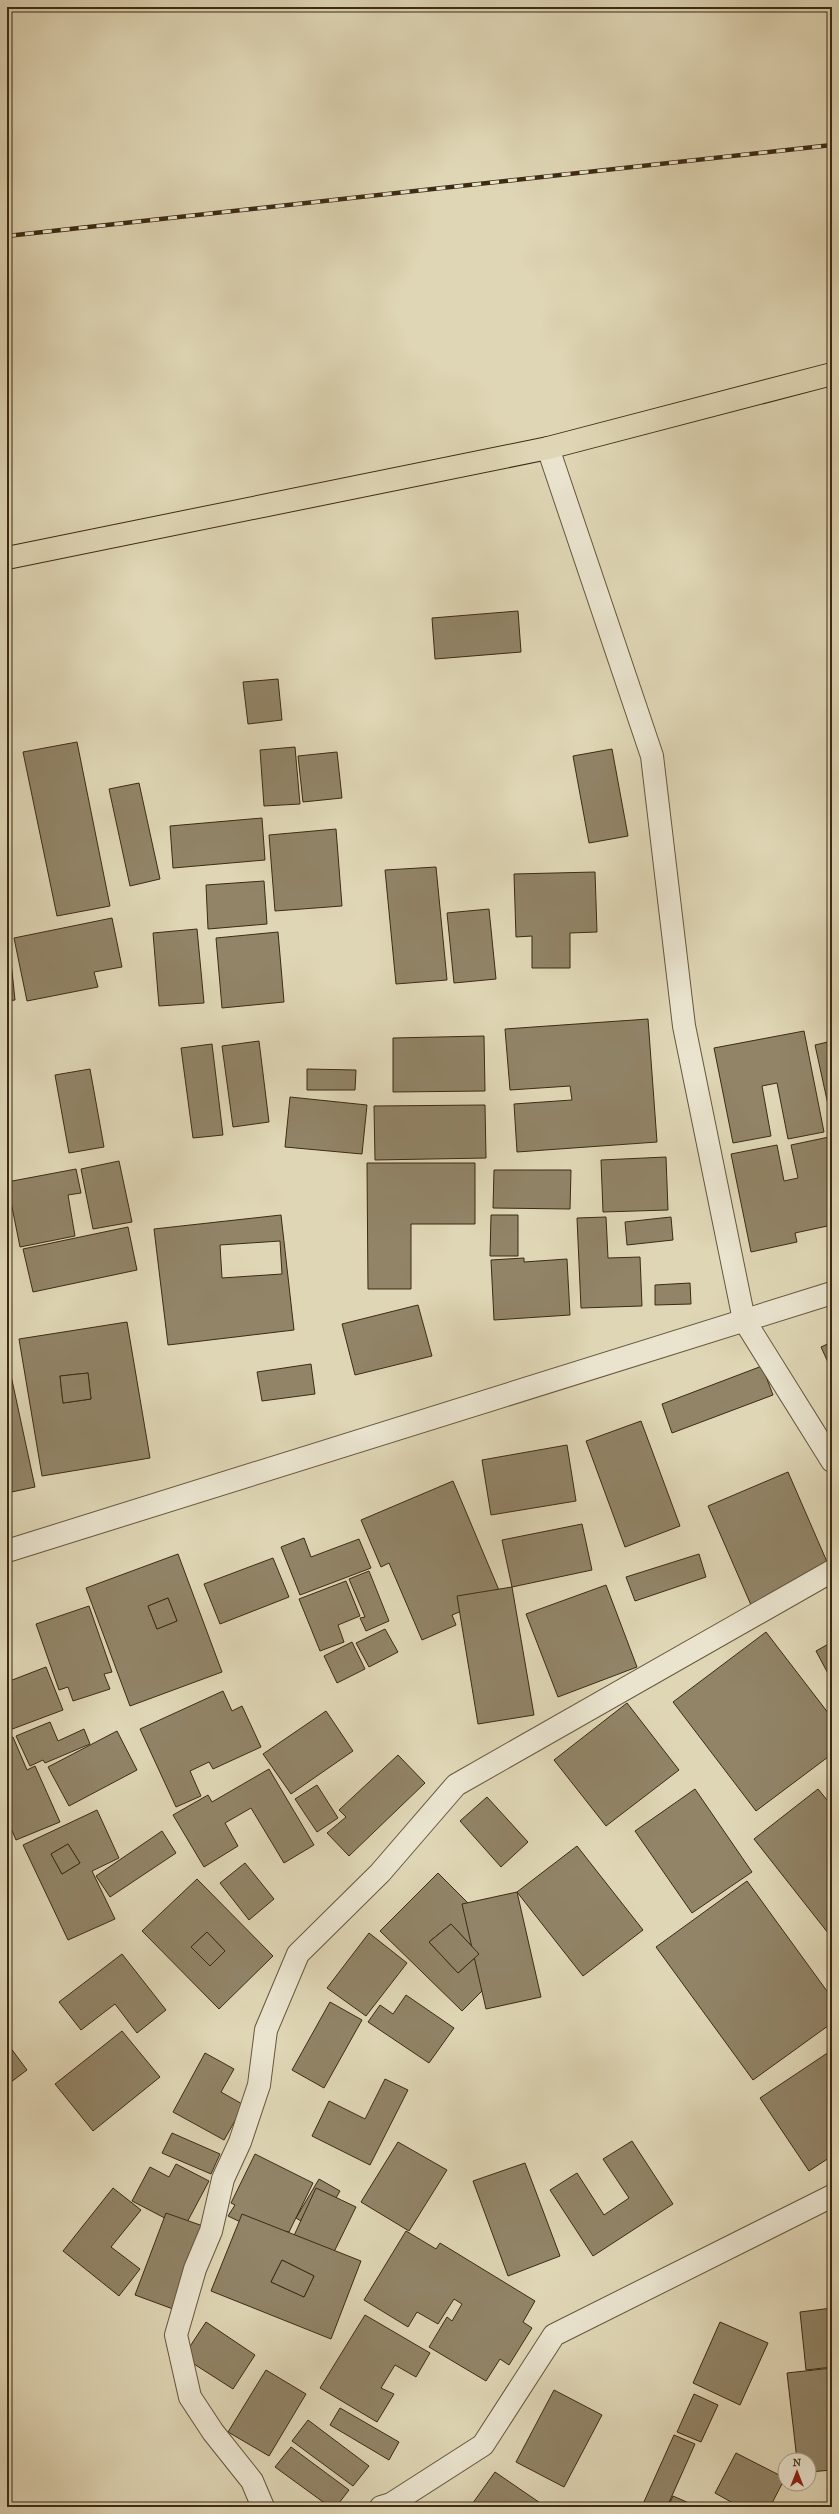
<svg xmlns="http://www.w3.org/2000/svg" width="839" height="2514" viewBox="0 0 839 2514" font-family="'IM FELL French Canon',serif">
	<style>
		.building { fill: #918467; stroke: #3d2b13; fill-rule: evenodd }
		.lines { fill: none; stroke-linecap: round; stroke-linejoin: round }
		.minor-casing { stroke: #66563c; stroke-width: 24 }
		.highway-casing { stroke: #3d2b13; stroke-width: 24 }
		.minor { stroke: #eae4cf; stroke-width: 22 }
		.highway { stroke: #dfd6b5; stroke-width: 22 }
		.rail-casing { stroke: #3d2b13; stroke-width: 4.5 }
		.rail { stroke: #eae4cf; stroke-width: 3; stroke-dasharray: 9; stroke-linecap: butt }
	</style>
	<rect width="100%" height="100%" fill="#dfd6b5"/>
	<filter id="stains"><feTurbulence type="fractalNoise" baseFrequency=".005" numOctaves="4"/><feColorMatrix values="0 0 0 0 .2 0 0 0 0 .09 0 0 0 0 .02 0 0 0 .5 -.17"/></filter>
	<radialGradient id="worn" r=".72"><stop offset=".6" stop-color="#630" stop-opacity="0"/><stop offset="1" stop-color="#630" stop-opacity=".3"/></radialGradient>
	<!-- building -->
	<g class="building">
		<path d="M518,611L521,652L435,659L432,618Z"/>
		<path d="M278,679L282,720L248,724L243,682Z"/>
		<path d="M77,742L110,906L57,916L23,752Z"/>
		<path d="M295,747L300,804L264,806L260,750Z"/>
		<path d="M612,749L628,836L589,843L573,756Z"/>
		<path d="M337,752L342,798L303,802L298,756Z"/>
		<path d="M139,783L160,879L130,886L109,789Z"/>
		<path d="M262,818L265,860L173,868L170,826Z"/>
		<path d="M336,829L342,906L275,911L269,835Z"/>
		<path d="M436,867L447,980L396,984L385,870Z"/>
		<path d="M595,872L597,932L570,933V968H532V936L516,937L514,874Z"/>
		<path d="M264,881L267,924L208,929L206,885Z"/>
		<path d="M489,909L496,979L454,983L447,913Z"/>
		<path d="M112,918L122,967L94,972L98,987L27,1001L14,938Z"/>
		<path d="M197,929L204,1003L159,1006L153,933Z"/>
		<path d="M278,932L284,1002L222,1008L216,938Z"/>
		<path d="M7,942H9L15,1000L7,1001Z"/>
		<path d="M648,1019L657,1142L517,1152L514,1104L572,1100L570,1086L510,1090L505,1029Z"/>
		<path d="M804,1031L824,1132L788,1139L777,1083L762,1086L771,1136L733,1143L714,1048Z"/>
		<path d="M484,1036L485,1091L393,1092V1038Z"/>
		<path d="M259,1041L269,1122L233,1127L222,1046Z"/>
		<path d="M832,1041V1123L815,1045Z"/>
		<path d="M212,1044L223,1135L193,1138L181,1048Z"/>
		<path d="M90,1069L104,1147L69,1153L55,1075Z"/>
		<path d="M307,1069L356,1070L355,1090H307Z"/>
		<path d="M290,1097L367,1105L362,1154L285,1147Z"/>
		<path d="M485,1105L486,1158L375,1160L374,1106Z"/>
		<path d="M829,1137L832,1149V1225L795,1233L797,1242L751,1252L731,1154L777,1145L784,1181L798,1178L791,1145Z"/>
		<path d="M666,1157L668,1210L603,1212L601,1160Z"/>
		<path d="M119,1161L132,1222L93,1229L81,1169Z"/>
		<path d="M367,1163H475V1224H411V1289H368Z"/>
		<path d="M76,1169L81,1193L68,1195L75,1236L20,1247L7,1182Z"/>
		<path d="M494,1170H571L570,1209L493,1208Z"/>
		<path d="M281,1215L294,1330L168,1345L154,1229ZM280,1241L282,1274L222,1278L220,1245Z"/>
		<path d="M491,1215H518V1256H490Z"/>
		<path d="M606,1217L608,1258L640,1257L642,1306L581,1308L577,1218Z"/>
		<path d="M671,1217L673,1240L627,1245L625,1222Z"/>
		<path d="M128,1227L137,1270L33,1292L23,1249Z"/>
		<path d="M524,1258V1262L567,1259L570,1315L494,1320L491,1260Z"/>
		<path d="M690,1283L691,1304L655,1305V1285Z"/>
		<path d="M418,1305L432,1356L355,1375L342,1324Z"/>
		<path d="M127,1322L150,1458L42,1476L19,1339ZM88,1373L91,1399L63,1403L60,1376Z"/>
		<path d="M832,1342V1371L821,1347Z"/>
		<path d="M7,1357L35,1487L7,1493Z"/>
		<path d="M311,1364L315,1394L262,1401L257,1372Z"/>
		<path d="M762,1366L773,1395L672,1433L662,1404Z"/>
		<path d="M88,1373L91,1399L63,1403L60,1376Z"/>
		<path d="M641,1421L680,1526L625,1547L586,1441Z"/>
		<path d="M567,1445L576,1501L491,1515L482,1460Z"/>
		<path d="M788,1472L831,1571L751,1605L708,1506Z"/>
		<path d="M453,1481L501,1595L452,1615L456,1625L422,1640L389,1563L381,1567L361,1520Z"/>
		<path d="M582,1524L592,1570L512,1587L502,1540Z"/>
		<path d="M304,1538L311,1557L359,1539L371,1568L300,1595L281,1547Z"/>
		<path d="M178,1554L222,1672L130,1706L86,1588ZM168,1598L177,1621L157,1629L148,1606Z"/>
		<path d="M699,1554L706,1577L635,1601L626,1577Z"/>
		<path d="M273,1558L289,1597L220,1624L204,1584Z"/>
		<path d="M369,1571L389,1621L366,1631L360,1618L365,1617L349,1579Z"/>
		<path d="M346,1581L360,1616L338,1625L344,1642L320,1651L299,1599Z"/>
		<path d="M606,1585L637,1667L558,1697L526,1614Z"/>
		<path d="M512,1587L534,1715L478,1724L457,1596Z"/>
		<path d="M168,1598L177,1621L157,1629L148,1606Z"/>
		<path d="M89,1606L112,1672L104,1674L110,1689L73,1701L68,1687L59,1690L36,1624Z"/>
		<path d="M385,1629L398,1652L369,1667L356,1643Z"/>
		<path d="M766,1632L832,1718V1754L756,1811L673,1702Z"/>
		<path d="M352,1642L365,1669L337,1683L324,1656Z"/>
		<path d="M832,1642V1681L816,1651Z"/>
		<path d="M46,1667L63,1710L7,1731V1682Z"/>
		<path d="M223,1691L232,1711L242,1706L261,1747L213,1769L209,1762L190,1771L201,1796L176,1807L140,1729Z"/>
		<path d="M627,1703L679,1770L606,1826L554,1760Z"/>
		<path d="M326,1711L353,1751L291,1794L263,1754Z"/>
		<path d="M50,1722L58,1741L84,1729L90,1744L45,1763L43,1760L30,1766L16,1736Z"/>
		<path d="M117,1731L137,1770L69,1806L48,1767Z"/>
		<path d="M13,1737L27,1770L35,1766L60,1822L16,1840L7,1819V1739Z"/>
		<path d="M398,1755L425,1783L349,1856L327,1833L346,1817L339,1810Z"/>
		<path d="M269,1769L314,1845L284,1863L251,1808L225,1823L238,1846L204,1867L173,1815L208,1795L212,1802Z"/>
		<path d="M317,1785L338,1818L317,1832L295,1799Z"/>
		<path d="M695,1789L752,1872L692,1913L635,1831Z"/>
		<path d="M818,1789L832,1806V1938L754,1839Z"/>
		<path d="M487,1797L528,1842L501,1867L460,1821Z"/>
		<path d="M97,1810L119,1858L92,1871L115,1919L68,1940L23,1845ZM68,1844L80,1863L62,1874L51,1854Z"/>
		<path d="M162,1831L176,1853L110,1897L96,1876Z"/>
		<path d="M68,1844L80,1863L62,1874L51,1854Z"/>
		<path d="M577,1846L643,1930L583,1976L517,1892Z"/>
		<path d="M245,1863L274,1899L249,1920L220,1883Z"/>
		<path d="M438,1873L519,1954L462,2011L380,1931ZM451,1924L479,1954L458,1973L429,1942Z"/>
		<path d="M197,1879L273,1956L219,2009L142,1931ZM207,1932L225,1951L210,1966L191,1947Z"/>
		<path d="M747,1881L832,1998V2023L753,2080L656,1947Z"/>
		<path d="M517,1892L541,1997L486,2009L462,1904Z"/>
		<path d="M451,1924L479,1954L458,1973L429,1942Z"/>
		<path d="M207,1932L225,1951L210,1966L191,1947Z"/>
		<path d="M369,1933L407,1963L366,2016L327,1988Z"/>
		<path d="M122,1954L166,2010L137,2033L115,2004L81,2030L59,2002Z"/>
		<path d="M406,1995L454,2028L429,2063L368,2022L380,2005L393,2014Z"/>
		<path d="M330,2002L362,2020L324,2088L292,2070Z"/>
		<path d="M122,2031L160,2077L93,2131L55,2084Z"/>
		<path d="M7,2043L27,2070L7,2085Z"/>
		<path d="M832,2050V2156L809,2171L760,2098Z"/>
		<path d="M205,2053L234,2069L221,2092L244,2105L224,2140L173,2112Z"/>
		<path d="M385,2079L408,2090L370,2165L312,2136L329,2101L365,2119Z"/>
		<path d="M7,2124L12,2131L7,2135Z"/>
		<path d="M172,2133L220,2154L211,2174L162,2153Z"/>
		<path d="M632,2141L673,2204L593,2256L550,2190L577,2173L604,2215L629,2198L603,2159Z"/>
		<path d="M398,2142L447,2170L409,2231L361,2202Z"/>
		<path d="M255,2154L313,2183L289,2232L284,2231L280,2241L228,2216L235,2205L231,2203Z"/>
		<path d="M525,2163L560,2256L508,2276L473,2181Z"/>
		<path d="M176,2164L209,2181L184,2228L132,2201L150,2167L169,2177Z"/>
		<path d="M319,2179L340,2191L322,2222L311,2216L306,2224L296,2218Z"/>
		<path d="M113,2188L141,2210L111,2247L140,2269L119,2296L63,2251Z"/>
		<path d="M316,2188L356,2207L330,2260L291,2242Z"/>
		<path d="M166,2213L203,2226L173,2309L135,2295Z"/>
		<path d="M242,2214L361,2261L331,2339L211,2291ZM282,2260L314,2276L304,2297L271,2282Z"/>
		<path d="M406,2231L436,2249L440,2243L535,2301L523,2322L532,2328L509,2365L500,2359L486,2381L429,2347L447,2317L452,2321L462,2304L454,2299L438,2324L417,2312L408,2327L364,2300Z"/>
		<path d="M282,2260L314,2276L304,2297L271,2282Z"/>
		<path d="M832,2308V2330H829L832,2367L806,2370L800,2312Z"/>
		<path d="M365,2315L430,2353L416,2377L395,2365L381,2388L394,2394L377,2422L320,2388Z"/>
		<path d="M206,2322L255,2355L233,2389L183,2357Z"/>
		<path d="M720,2322L768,2343L740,2405L693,2383Z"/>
		<path d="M832,2368V2470L809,2472V2460H797L787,2373Z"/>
		<path d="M266,2370L306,2394L269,2456L228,2432Z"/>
		<path d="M554,2390L602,2415L564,2487L516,2462Z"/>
		<path d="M694,2394L718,2405L701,2442L677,2432Z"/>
		<path d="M340,2408L399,2442L389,2460L330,2425Z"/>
		<path d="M308,2420L369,2466L353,2486L292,2441Z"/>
		<path d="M674,2435L695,2444L667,2507H649L643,2504Z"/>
		<path d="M291,2447L349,2490L336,2507H330L275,2467Z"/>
		<path d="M736,2453L785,2478L770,2507H740L715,2493Z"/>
		<path d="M495,2472L546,2507H470Z"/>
		<path d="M673,2496L698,2507H668Z"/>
	</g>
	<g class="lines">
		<defs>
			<g id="minor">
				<path d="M548,448L652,756L684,1026L744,1320L832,1461"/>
				<path d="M7,1551L832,1293"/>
				<path d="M263,2507L252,2481L213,2432L190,2397L176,2335L195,2269L211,2231L223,2179L240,2142L259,2085L266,2030L298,1954L380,1873L456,1785L832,1571"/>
				<path d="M381,2507L391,2504L483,2445L554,2335L832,2196"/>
			</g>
			<path id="highway" d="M7,558L548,448L832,374"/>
		</defs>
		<!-- minor casing -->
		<use href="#minor" class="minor-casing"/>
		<!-- highway casing -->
		<use href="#highway" class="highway-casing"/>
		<!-- minor -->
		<use href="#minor" class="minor"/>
		<!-- highway -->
		<use href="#highway" class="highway"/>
		<defs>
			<path id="rail" d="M7,236L832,145"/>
		</defs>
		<!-- rail casing -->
		<use href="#rail" class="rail-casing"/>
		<!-- rail -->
		<use href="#rail" class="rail"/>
	</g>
	<!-- margin -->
	<rect width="839" height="2514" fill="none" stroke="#dfd6b5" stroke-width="24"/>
	<rect x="8" y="8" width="823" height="2498" fill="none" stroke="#3d2b13" stroke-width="2"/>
	<rect x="12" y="12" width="815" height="2490" fill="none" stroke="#3d2b13"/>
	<!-- north arrow -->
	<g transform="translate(797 2472)"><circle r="19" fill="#eae4cf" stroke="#a59a84"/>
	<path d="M0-3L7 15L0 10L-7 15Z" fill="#8f2418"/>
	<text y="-6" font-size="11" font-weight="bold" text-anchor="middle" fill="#3d2b13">N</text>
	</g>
	<rect width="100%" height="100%" filter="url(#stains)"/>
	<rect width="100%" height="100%" fill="url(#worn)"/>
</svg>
